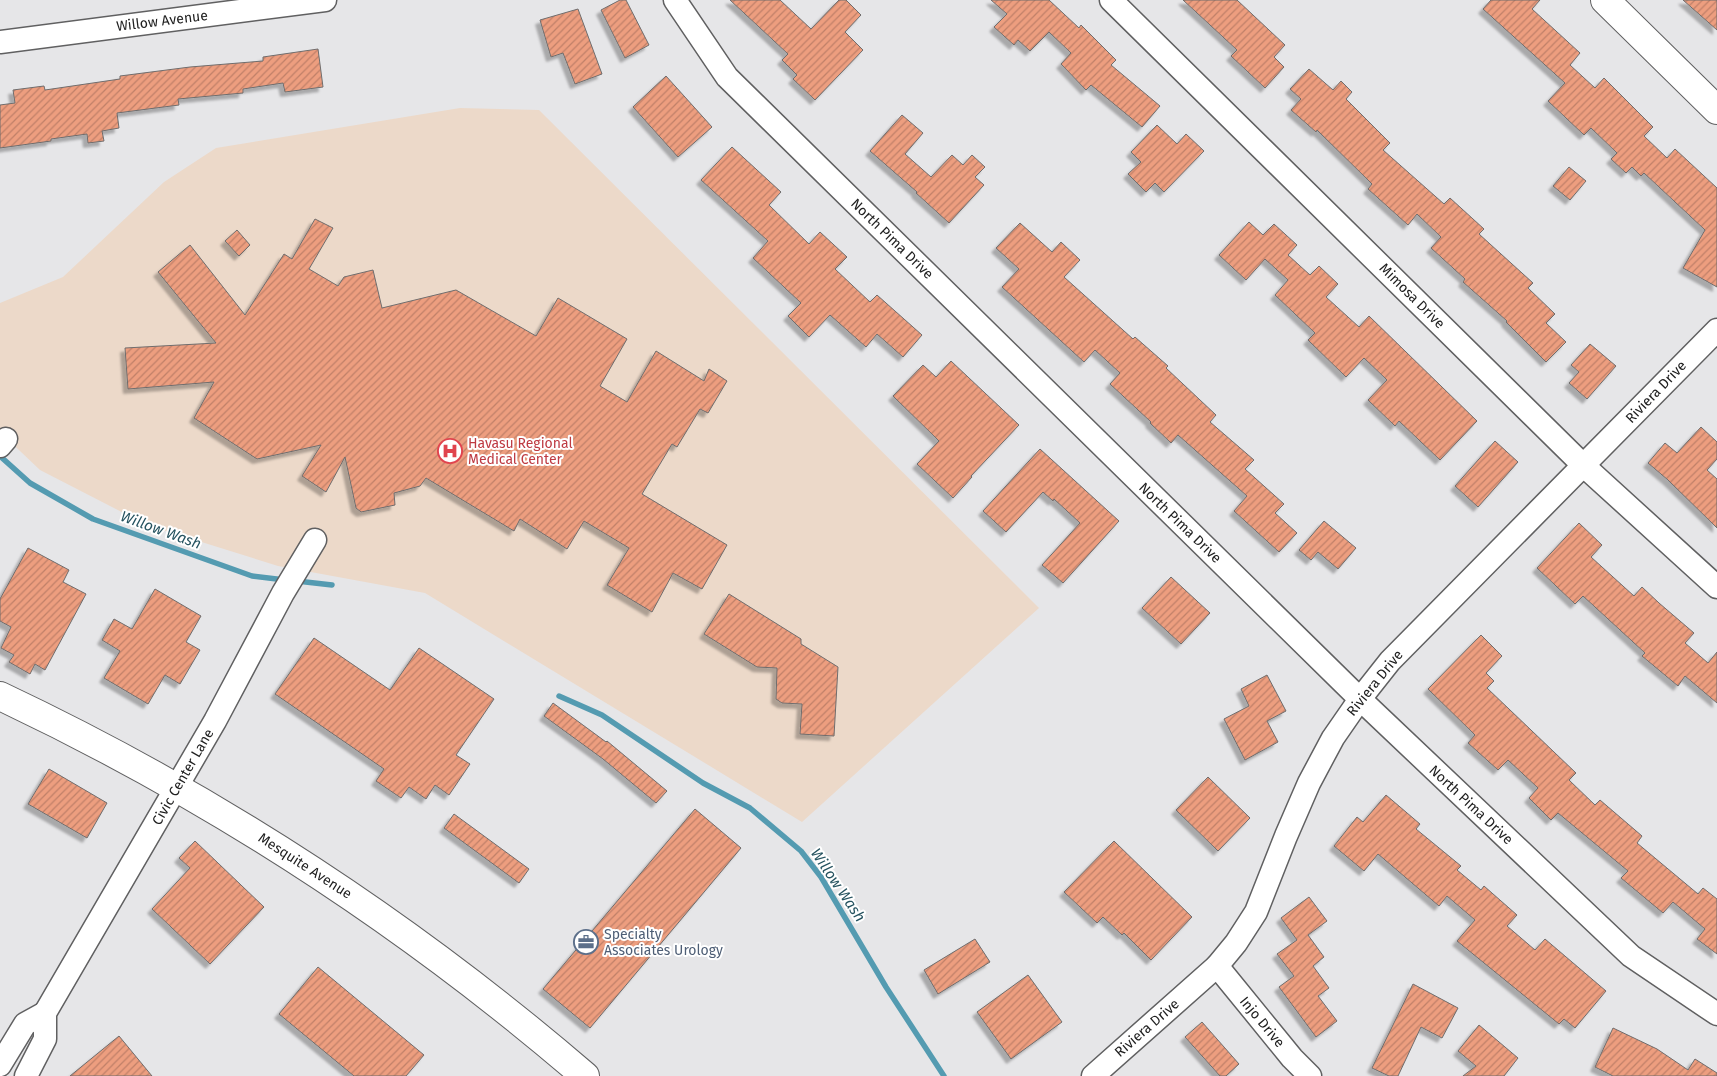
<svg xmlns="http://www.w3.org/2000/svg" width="1717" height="1076" viewBox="0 0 1717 1076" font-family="'Fira Sans',sans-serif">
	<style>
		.medical { fill: #ecd9c9 }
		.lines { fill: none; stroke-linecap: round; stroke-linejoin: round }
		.stream { stroke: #549bb1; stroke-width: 5.5 }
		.building { fill: url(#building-hatch); stroke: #6f6d6d; filter: url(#shadow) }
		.minor-casing { stroke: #606061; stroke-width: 25 }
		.tertiary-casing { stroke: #606061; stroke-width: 30 }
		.secondary-casing { stroke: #606061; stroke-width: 30 }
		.minor { stroke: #fff; stroke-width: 22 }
		.tertiary { stroke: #fff; stroke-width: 28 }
		.secondary { stroke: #fff; stroke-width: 28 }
		.labels { text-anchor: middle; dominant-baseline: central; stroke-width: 4; stroke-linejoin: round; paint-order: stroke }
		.street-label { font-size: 14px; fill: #202020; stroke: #fff }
		.health-label { font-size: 14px; fill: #be3a42; stroke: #fff; text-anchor: start }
		.service-label { font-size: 14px; fill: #4e5e75; stroke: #fff; text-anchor: start }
		.water-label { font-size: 15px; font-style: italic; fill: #265360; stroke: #fff }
	</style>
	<defs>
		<pattern id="building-hatch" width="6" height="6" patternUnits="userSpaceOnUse" patternTransform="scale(1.25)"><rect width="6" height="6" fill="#ed9e7f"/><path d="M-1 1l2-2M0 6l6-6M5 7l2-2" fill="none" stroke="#c08068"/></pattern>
		<filter id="shadow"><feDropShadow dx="-4.5" dy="4.5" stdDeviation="1" flood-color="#0004"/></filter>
	</defs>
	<rect width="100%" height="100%" fill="#e6e6e8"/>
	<!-- medical -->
	<path class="medical" d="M460,108L539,110L1039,608L802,822L425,593L278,566L147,525L40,470L0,432V303L63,277L164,182L216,148Z"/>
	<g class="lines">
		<!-- stream -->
		<g class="stream">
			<path d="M0,456L30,483L93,519L252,576L285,580"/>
			<path d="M297,581L332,585"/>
			<path d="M559,696L602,715L703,783L750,808L801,851L821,877L886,987L944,1076"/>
		</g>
	</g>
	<!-- building -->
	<g class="building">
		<path d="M620,0H626L649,45L625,58L601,10Z"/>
		<path d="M730,0H780L811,29L839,0H846L861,15L845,32L863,50L815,100L793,79L797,75L782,60L788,54Z"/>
		<path d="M991,0H1049L1079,28L1081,25L1116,60L1111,65L1160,106L1142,127L1091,85L1086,90L1061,64L1071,53L1049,32L1030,51L1018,40L1014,45L994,27L1007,14Z"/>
		<path d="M1183,0H1237L1285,45L1274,57L1284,67L1265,88L1231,56L1237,50Z"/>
		<path d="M1491,0H1540L1532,9L1580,53L1570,65L1595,88L1604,78L1653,127L1644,136L1667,158L1675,149L1717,188V287L1683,268L1705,230L1644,173L1641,176L1632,167L1626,173L1611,159L1617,153L1591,128L1584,135L1548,101L1565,83L1483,9Z"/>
		<path d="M1683,0H1717V30Z"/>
		<path d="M578,9L602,74L575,84L563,53L551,57L540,20Z"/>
		<path d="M318,49L323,87L285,92L283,83L243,89V93L178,99L179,105L117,113L119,128L102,131L104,141L88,143L87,134L51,139V141L0,148V105L15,103L13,90L44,86L45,90L120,79V76L190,67L263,61V57Z"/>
		<path d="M1309,69L1333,90L1341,81L1352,92L1346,99L1390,143L1383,150L1444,204L1450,198L1484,229L1479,234L1533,283L1528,288L1555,314L1546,323L1566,342L1546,362L1506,322L1507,321L1463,282L1465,279L1431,248L1441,237L1417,214L1408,225L1368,189L1372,184L1317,130L1316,132L1291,110L1301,99L1290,89Z"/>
		<path d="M666,76L712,127L678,157L633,107Z"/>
		<path d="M902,115L923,133L905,154L931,177L952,155L963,165L972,155L985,167L975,177L984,185L949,223L916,193L917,192L870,151Z"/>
		<path d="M1157,125L1177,144L1186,134L1204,151L1164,192L1155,183L1146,192L1128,174L1141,162L1131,152Z"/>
		<path d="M732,147L781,192L769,205L809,244L820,232L847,257L835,269L870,302L877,295L922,335L903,357L877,334L866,347L830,315L809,337L788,316L801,303L753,258L768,241L701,180Z"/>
		<path d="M1569,167L1586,181L1570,200L1553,186Z"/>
		<path d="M315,219L333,228L309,269L338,286L344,277L373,270L382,308L456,290L536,336L558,298L627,339L600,386L627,402L656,351L704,381L709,369L727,381L708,413L700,409L677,447L672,444L642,494L727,545L702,589L673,573L652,612L607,585L629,548L584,521L567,549L520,519L514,531L426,478L420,486L394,493L395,505L361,512L356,508L345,457L326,492L302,476L321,445L257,459L194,418L214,382L128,389L125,348L216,343L158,272L190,245L245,315L284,254L292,259Z"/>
		<path d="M1249,222L1263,235L1274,224L1297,245L1288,255L1310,275L1319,266L1338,284L1326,297L1359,327L1369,316L1477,421L1440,460L1399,421L1395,426L1368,400L1387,380L1364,358L1346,377L1308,340L1315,333L1275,295L1288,280L1265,259L1246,280L1219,255Z"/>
		<path d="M1020,223L1052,252L1061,242L1080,260L1064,277L1133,339L1135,337L1168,366L1166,368L1216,415L1210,422L1254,460L1245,469L1284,504L1275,513L1297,533L1279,552L1234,511L1247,496L1178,435L1171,443L1150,423L1151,422L1110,384L1120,373L1095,350L1084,362L1002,287L1019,269L996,248Z"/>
		<path d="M237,230L250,245L239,256L225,241Z"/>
		<path d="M1590,344L1616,366L1587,399L1569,383L1579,372L1571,365Z"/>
		<path d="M951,361L1019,425L971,476L972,477L953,498L917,464L939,441L893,396L923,365L936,377Z"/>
		<path d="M1701,427L1717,442V459L1707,470L1717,479V528L1668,480L1648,463L1665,443L1677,453Z"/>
		<path d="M1495,441L1518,462L1478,507L1455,486Z"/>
		<path d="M1040,449L1119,521L1063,583L1042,565L1080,523L1054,499L1053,501L1043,492L1006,532L983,511Z"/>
		<path d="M1324,521L1356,548L1338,569L1318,552L1311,560L1299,550Z"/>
		<path d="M1579,523L1602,545L1591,557L1634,596L1642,587L1659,603L1694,633L1685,643L1708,663L1717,652V703L1685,676L1678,686L1642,656L1645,653L1583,596L1575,604L1537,568Z"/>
		<path d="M28,548L69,570L63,582L86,594L45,670L35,664L30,674L9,662L14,655L1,648L11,627L0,621V599Z"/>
		<path d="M1171,577L1210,613L1181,644L1142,608Z"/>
		<path d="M155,589L201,616L186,642L200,650L180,684L165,675L148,704L104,678L120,651L102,640L114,619L132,629Z"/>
		<path d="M729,594L801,639V644L838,667L834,736L800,734L802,704L782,703L776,699L777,668L757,667L704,634Z"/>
		<path d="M1481,635L1502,656L1486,673L1494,681L1487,688L1576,773L1569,780L1595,805L1600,800L1642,836L1637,843L1698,894L1703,888L1717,899V954L1697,939L1705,929L1673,902L1663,913L1621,878L1628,871L1558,813L1551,820L1529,798L1538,788L1508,760L1498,770L1468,743L1475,735L1428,689Z"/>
		<path d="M314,638L390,690L419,648L494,699L456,755L470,764L449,795L435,785L426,799L409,787L401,798L376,781L384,769L275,694Z"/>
		<path d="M1267,675L1286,711L1267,721L1278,742L1245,760L1224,719L1249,706L1241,689Z"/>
		<path d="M553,703L606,742L607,741L667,791L656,803L603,759L544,716Z"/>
		<path d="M49,769L107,803L87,838L28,804Z"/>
		<path d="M1208,777L1250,818L1218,851L1176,810Z"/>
		<path d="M1386,795L1420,824L1416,829L1461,866L1457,870L1481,890L1484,886L1517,915L1507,926L1535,950L1545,939L1606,991L1575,1028L1564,1019L1559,1024L1457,941L1475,920L1447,896L1439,906L1378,854L1364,871L1334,846L1357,817L1363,822Z"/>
		<path d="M695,809L741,848L590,1028L543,989Z"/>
		<path d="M454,814L529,869L519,883L444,828Z"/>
		<path d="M195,841L264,907L210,964L152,909L190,868L179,858Z"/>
		<path d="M1114,841L1192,917L1151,960L1124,933L1122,935L1103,917L1097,923L1064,892Z"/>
		<path d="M1309,897L1327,921L1308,935L1324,957L1313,966L1329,988L1318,996L1337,1021L1316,1037L1279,987L1294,976L1277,954L1297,940L1281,918Z"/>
		<path d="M975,939L990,962L938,994L924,970Z"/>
		<path d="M318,967L424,1055L406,1076H354L279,1014Z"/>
		<path d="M1028,975L1062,1022L1011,1059L977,1012Z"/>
		<path d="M1413,984L1458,1008L1442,1038L1421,1027L1398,1076H1389L1372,1068Z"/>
		<path d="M1202,1022L1239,1064L1226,1076H1220L1185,1037Z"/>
		<path d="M1479,1025L1518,1058L1504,1076H1463L1476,1066L1458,1051Z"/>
		<path d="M1613,1028L1657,1049L1688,1070L1695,1059L1717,1073V1076H1613L1595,1067Z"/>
		<path d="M119,1036L152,1076H70Z"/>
	</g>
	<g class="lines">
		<defs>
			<g id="minor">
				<path d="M675,0L727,77L1360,699L1631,956L1717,1014"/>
				<path d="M1111,0L1584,466L1717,587"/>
				<path d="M0,42L325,0"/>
				<path d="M0,446L6,439"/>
				<path d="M1217,966L1292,1058L1310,1076"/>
				<path d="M0,1065L25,1024L45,1013"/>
				<path d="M26,1076L45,1039V1013L215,721L283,593L315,540"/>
				<path d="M1093,1076L1217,966L1236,943L1256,912L1286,836L1309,783L1333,738L1360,699L1390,661L1717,330"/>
			</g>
			<path id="tertiary" d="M0,696C212,796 407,923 585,1076"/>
			<path id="secondary" d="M1605,0L1717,110"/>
		</defs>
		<!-- minor casing -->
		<use href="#minor" class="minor-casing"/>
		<!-- tertiary casing -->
		<use href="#tertiary" class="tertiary-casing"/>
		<!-- secondary casing -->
		<use href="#secondary" class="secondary-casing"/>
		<!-- minor -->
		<use href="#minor" class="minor"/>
		<!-- tertiary -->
		<use href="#tertiary" class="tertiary"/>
		<!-- secondary -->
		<use href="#secondary" class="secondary"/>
	</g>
	<!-- icons -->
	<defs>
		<symbol id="hospital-ring" viewBox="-11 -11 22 22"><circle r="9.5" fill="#fff" stroke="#e0444e" stroke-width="1.5"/><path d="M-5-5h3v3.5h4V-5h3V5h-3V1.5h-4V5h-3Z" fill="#e0444e"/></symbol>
		<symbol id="office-ring" viewBox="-11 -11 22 22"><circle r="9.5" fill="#fff" stroke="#5c6f8a" stroke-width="1.5"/><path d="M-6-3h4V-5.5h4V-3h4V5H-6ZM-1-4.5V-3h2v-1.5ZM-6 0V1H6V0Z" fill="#5c6f8a"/></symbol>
	</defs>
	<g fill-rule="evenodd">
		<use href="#hospital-ring" x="436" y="437" width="28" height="28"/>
		<use href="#office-ring" x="572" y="928" width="28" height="28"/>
	</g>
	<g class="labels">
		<!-- street labels -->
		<g class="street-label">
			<text transform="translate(162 21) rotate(-7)">Willow Avenue</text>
			<text transform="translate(892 239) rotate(44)">North Pima Drive</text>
			<text transform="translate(1412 296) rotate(45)">Mimosa Drive</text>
			<text transform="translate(1656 392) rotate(-46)">Riviera Drive</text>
			<text transform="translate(1180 523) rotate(44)">North Pima Drive</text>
			<text transform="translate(1375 683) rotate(-51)">Riviera Drive</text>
			<text transform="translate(183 777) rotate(-60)">Civic Center Lane</text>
			<text transform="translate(1471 805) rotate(43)">North Pima Drive</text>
			<text transform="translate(305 866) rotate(33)">Mesquite Avenue</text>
			<text transform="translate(1262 1022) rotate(50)">Injo Drive</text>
			<text transform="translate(1147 1028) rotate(-41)">Riviera Drive</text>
		</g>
		<!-- health labels -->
		<g class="health-label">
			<text x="468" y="443">Havasu Regional<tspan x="468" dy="16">Medical Center</tspan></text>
		</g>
		<!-- service labels -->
		<g class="service-label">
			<text x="604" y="934">Specialty<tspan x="604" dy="16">Associates Urology</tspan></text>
		</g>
		<!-- water labels -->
		<g class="water-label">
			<text transform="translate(161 530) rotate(20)">Willow Wash</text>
			<text transform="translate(838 885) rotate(56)">Willow Wash</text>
		</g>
	</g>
</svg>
